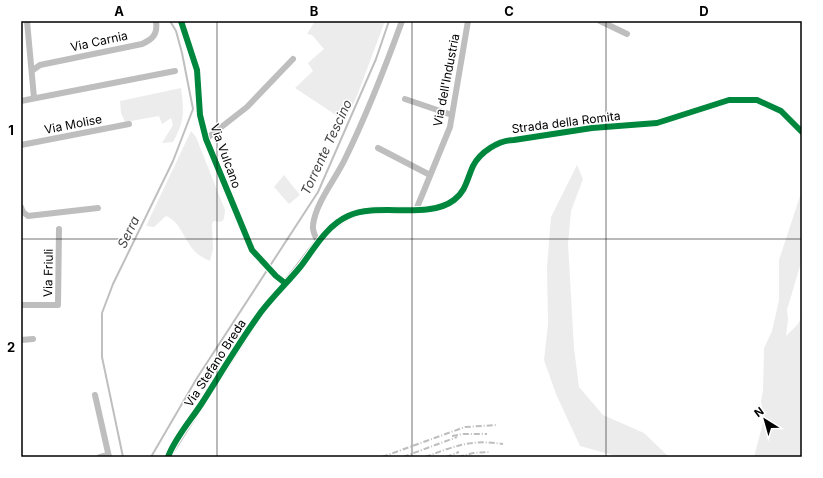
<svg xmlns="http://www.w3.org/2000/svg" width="823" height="478" viewBox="0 0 823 478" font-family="Inter,sans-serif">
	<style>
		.green { fill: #ececec }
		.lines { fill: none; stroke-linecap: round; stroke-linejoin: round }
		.stream { stroke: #bfbfbf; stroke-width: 2 }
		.minor { stroke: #bebebe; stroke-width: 6 }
		.tertiary { stroke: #bebebe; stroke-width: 7 }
		.rail { stroke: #bebebe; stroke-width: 2; stroke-dasharray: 6 2 1 2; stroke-linecap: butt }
		.cycleway-casing { stroke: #fff; stroke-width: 8 }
		.cycleway { stroke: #00873e; stroke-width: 6 }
		.grid { fill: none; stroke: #000; stroke-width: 1; stroke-opacity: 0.55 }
		.labels { text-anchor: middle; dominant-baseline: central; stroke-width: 3; stroke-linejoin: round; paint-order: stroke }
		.street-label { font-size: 12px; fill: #000; stroke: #fff }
		.water-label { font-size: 13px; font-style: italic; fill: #444; stroke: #fff }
		.neatline { fill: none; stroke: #000; stroke-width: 1.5 }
		.grid-label { font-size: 13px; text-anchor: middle; font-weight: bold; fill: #000 }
	</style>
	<rect width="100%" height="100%" fill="#fff"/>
	<!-- green -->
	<g class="green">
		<path d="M315,21H385L357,96L345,121L295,88L313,71L308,63L324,49L312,35L307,34Z"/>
		<path d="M181,88C184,113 185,120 173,142L162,143L173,125L171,118L162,124L159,116L125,122L121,113L120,101Z"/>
		<path d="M191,131L196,137L225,210L224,219L221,222L214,221L212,224L213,249L210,261C183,251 186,224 166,216L154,227L146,226Z"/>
		<path d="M577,165L583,179L571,211L568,244L574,348L579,387L603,415L644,433L669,457H620L580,446L556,394L544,360L548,324L547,267L551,217Z"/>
		<path d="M284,175L300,195L289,204L274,187Z"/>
		<path d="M802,190V259L787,310L788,320L786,336L798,324L802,316V457H754L764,419L761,401L763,391L764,348L772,331L779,300V260Z"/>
	</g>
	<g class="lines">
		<!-- stream -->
		<g class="stream">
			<path d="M123,457L102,357V313L113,284L173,161L193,109L182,53L176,31L170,21"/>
			<path d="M151,457L197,378L318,192L376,59L389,21"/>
		</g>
		<!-- minor -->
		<g class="minor">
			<path d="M27,21L34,98"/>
			<path d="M600,21L627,34"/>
			<path d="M33,70L40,65L142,44C153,39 158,34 156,21"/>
			<path d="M405,99L452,115"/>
			<path d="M21,101L175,71"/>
			<path d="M206,139L247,107L293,59"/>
			<path d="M21,145L129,124"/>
			<path d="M378,148L430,175"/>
			<path d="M21,207L23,212L28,216L98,208"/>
			<path d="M416,210L450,127L468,21"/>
			<path d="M318,242C315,236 312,231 313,225C316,202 335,180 345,159C367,114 385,68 402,21"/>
			<path d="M21,305H58L59,229"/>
			<path d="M21,340L33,339"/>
			<path d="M95,395L109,457"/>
			<path d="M100,457L108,455"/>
			<path d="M168,457L261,312L285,283L276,276L252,250L206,139L200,115L197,70L181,21"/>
		</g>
		<!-- tertiary -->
		<path class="tertiary" d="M285,283C305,262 320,231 347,217C377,200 424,221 454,200C466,191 467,179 473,166C479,152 499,140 514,140L592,128L657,123L729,100H757L781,111L802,132"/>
		<!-- rail -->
		<g class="rail">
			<path d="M452,436L463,434H487"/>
			<path d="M382,457L465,427L497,425"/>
			<path d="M403,457L457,437"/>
			<path d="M425,457C455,446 471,439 503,444"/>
			<path d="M446,457L459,452"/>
			<path d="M458,457L473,453L490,452"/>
		</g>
		<defs>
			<g id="cycleway">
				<path d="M181,21L197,70L200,115L206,139L252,250L276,276L285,283"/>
				<path d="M168,457C175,438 191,420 202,403C221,373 240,341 261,312C273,296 288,282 301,266C314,249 326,226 348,216C378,202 428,220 454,200C466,191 467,179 473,166C480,152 499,140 514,140L592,128L657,123L729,100H757L781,111L802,132"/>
			</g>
		</defs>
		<!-- cycleway casing -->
		<use href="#cycleway" class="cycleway-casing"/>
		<!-- cycleway -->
		<use href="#cycleway" class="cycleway"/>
	</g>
	<!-- grid -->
	<path class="grid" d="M217,21V457M412,21V457M606,21V457M21,239H802"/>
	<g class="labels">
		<!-- street labels -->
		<g class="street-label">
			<text transform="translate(99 41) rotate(-12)">Via Carnia</text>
			<text transform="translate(446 80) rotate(-79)">Via dell'Industria</text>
			<text transform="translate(566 122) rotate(-7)">Strada della Romita</text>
			<text transform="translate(73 124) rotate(-11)">Via Molise</text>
			<text transform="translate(226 156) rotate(70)">Via Vulcano</text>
			<text transform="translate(48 273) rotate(-89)">Via Friuli</text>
			<text transform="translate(215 363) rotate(-57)">Via Stefano Breda</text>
		</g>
		<!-- water labels -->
		<g class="water-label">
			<text transform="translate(326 147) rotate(-65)">Torrente Tescino</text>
			<text transform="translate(128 232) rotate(-64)">Serra</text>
		</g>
	</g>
	<!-- border -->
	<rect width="823" height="478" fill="none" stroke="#ffffff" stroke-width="44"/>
	<!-- north arrow -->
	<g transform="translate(765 420) rotate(323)" stroke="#ffffff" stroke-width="3" paint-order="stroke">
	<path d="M0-3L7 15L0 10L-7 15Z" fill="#000000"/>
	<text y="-6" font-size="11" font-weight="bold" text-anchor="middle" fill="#000000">N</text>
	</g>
	<rect x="22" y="22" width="779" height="434" class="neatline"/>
	<g class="grid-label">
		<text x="119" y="16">A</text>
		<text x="314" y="16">B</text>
		<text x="509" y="16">C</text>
		<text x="704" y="16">D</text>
		<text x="11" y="135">1</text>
		<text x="11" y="352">2</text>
	</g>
</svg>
